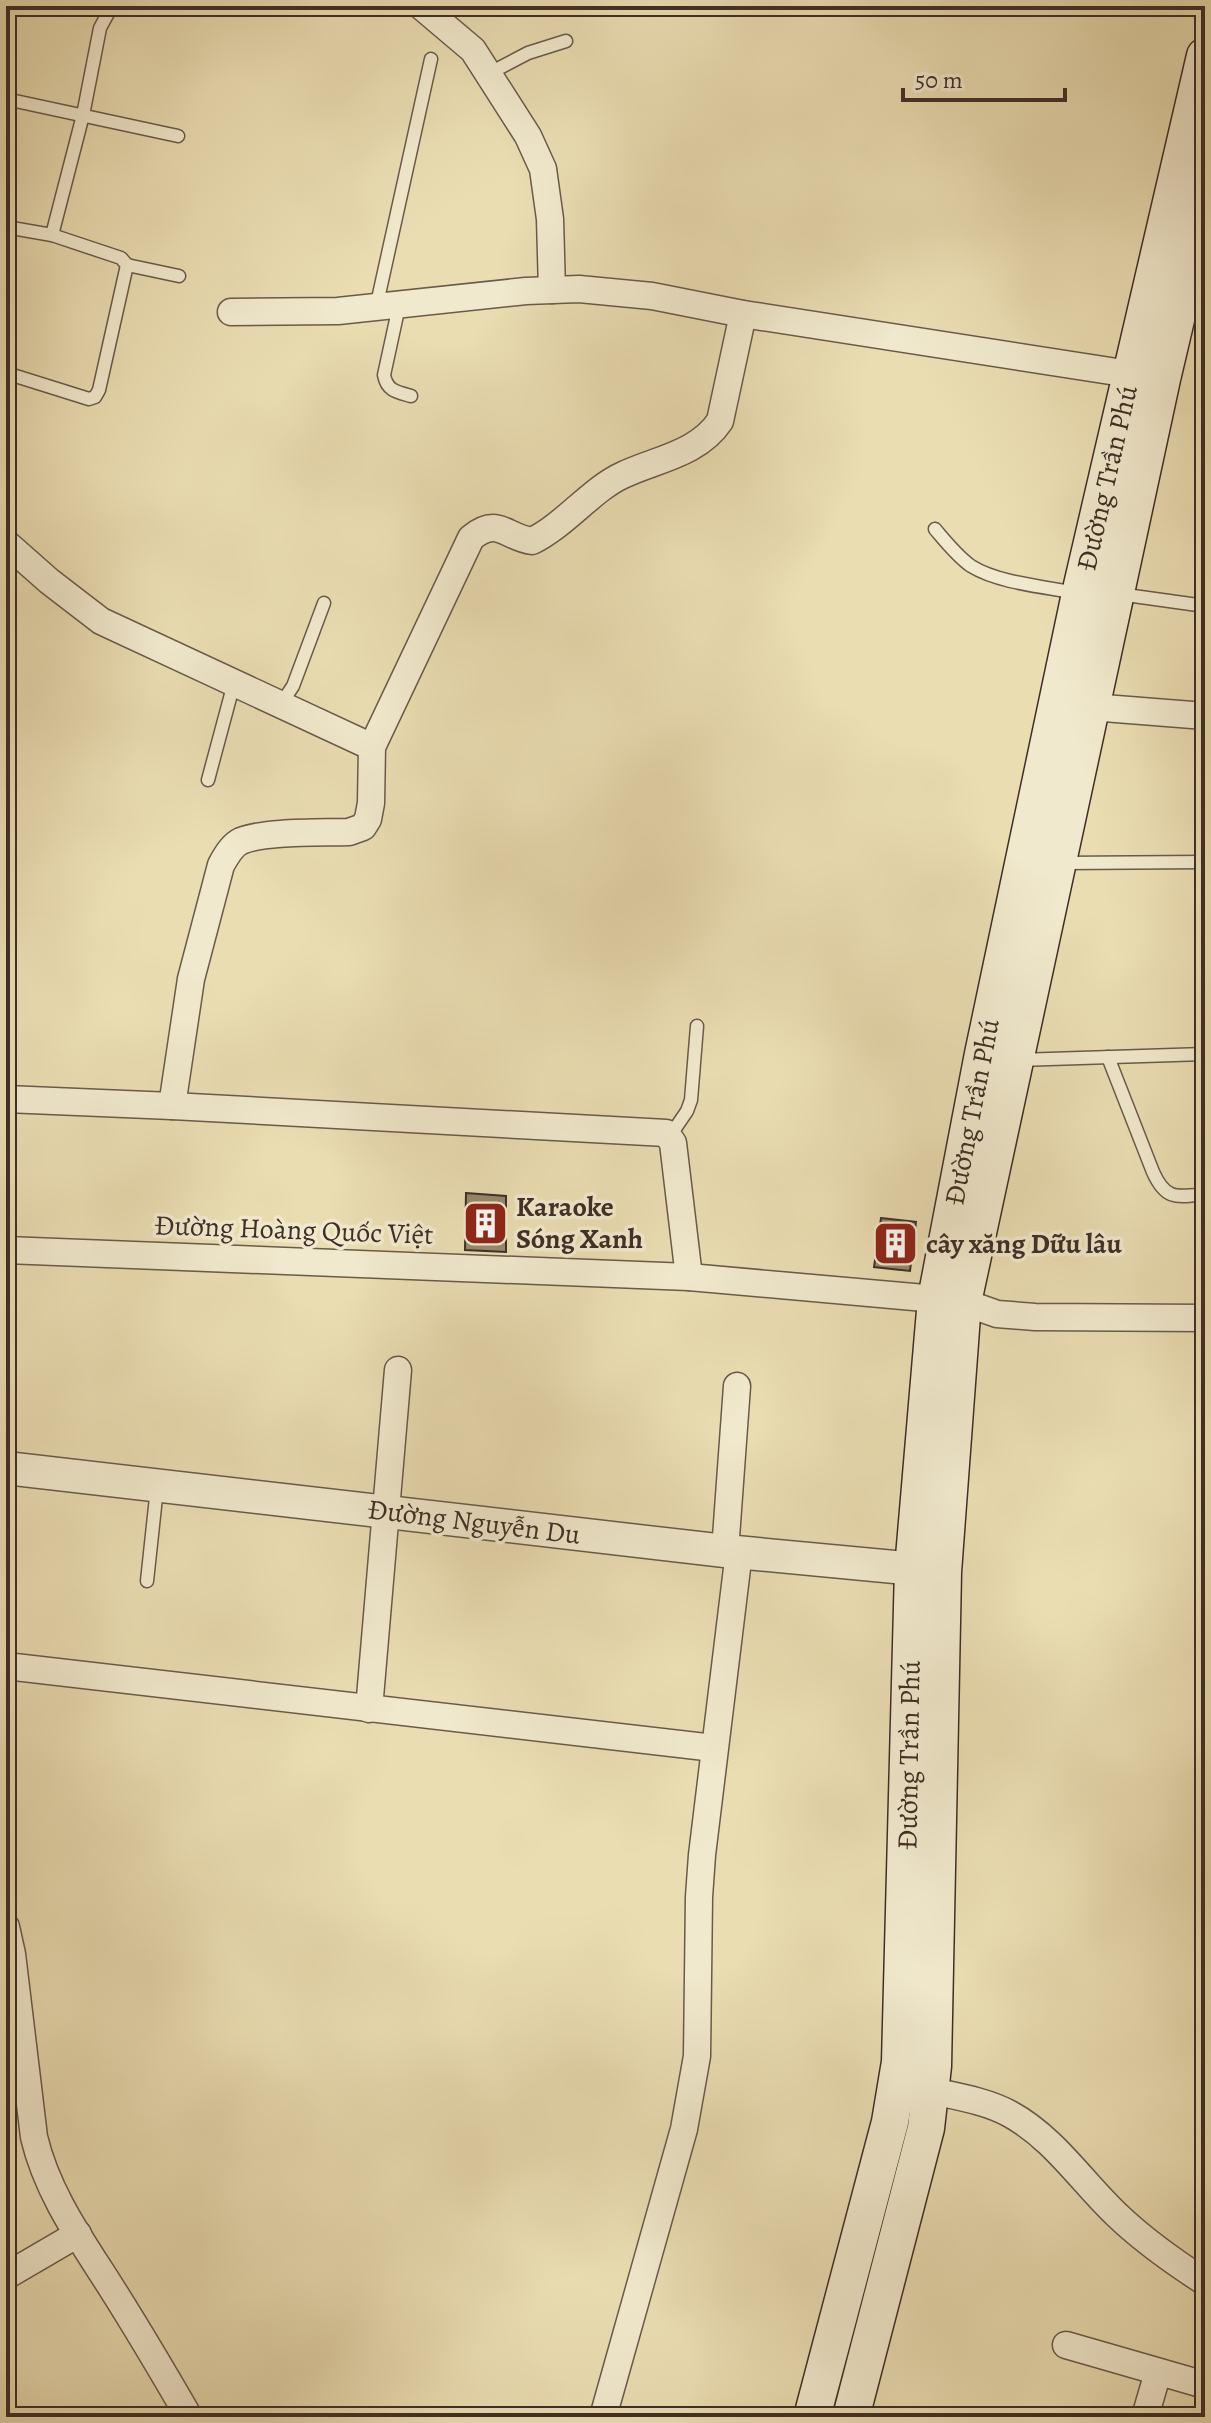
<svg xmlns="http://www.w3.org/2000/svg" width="1211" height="2423" viewBox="0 0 1211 2423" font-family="Alegreya,serif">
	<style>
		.building { fill: #98896f; stroke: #3f2e27; stroke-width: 2 }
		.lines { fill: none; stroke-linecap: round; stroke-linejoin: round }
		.service-casing { stroke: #6a5a4a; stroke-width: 15 }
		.minor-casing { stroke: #6a5a4a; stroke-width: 29 }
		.tertiary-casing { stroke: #6a5a4a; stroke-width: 35 }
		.secondary-casing { stroke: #3f2e27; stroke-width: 39 }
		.service { stroke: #f1e9cd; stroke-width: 12 }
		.minor { stroke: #f1e9cd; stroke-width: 26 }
		.tertiary { stroke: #f1e9cd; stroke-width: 32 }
		.secondary { stroke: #f1e9cd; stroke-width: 36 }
		.labels { text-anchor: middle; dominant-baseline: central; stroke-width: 7; stroke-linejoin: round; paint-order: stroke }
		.street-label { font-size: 28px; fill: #3f2e27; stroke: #f1e9cd }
		.poi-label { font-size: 28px; font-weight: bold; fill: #3f2e27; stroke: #f1e9cd; text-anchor: start }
	</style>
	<rect width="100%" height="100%" fill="#eaddb2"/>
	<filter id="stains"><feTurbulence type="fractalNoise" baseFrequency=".0025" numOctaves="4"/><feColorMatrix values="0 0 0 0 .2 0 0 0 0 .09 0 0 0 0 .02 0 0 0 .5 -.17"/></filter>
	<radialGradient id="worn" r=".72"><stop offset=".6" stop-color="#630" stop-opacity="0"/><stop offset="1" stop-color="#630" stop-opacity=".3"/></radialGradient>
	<!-- building -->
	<g class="building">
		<path d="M466,1193L506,1196V1252L465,1250Z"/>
		<path d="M881,1218L916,1222L910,1271L874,1267Z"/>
	</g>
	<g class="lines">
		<defs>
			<g id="service">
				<path d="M488,74L528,53L566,41"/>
				<path d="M6,99L178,136"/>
				<path d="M6,227L52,235L83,115L100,28L112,6"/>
				<path d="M127,265L179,276"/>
				<path d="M399,306L384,375C387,391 397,392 411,396"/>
				<path d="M376,308L431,59"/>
				<path d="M6,373L89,399L95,397L99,390L127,265L121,258L52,235"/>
				<path d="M935,529C946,542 957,556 971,566C998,583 1046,587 1077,593"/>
				<path d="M1119,594L1205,606"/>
				<path d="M281,704L293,686L324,603"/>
				<path d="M208,780L234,683"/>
				<path d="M1062,863L1205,862"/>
				<path d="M1108,1057L1153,1172C1166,1201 1177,1197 1205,1194"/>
				<path d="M1018,1060L1205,1054"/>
				<path d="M670,1136L687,1111L691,1100L697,1026"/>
				<path d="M147,1581L157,1488"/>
				<path d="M979,2417H980"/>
			</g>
			<g id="minor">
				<path d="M421,6L473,50L528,136L543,169L550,219L552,290"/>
				<path d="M231,312L338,311L526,291L579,289L652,296L743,314"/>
				<path d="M6,543L49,581L101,621L372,747"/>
				<path d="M1091,707L1205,716"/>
				<path d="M6,1099L172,1106L666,1133L673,1143L689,1277"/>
				<path d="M172,1106L191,979L221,865C226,856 232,845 241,841C265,831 321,833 349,832L363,827L368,819L371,803L372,747L471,538C498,516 505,537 532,541C565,525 592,489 623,475C657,459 698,454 720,421L743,314L1149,377"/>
				<path d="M6,1250L689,1277L936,1299L963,1302L997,1314L1035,1317L1205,1318"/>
				<path d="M725,1551L737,1386"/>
				<path d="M6,1666L714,1748"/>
				<path d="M369,1709L398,1370"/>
				<path d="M6,1927L12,1954L34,2137C47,2192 79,2237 109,2284C137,2328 163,2372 189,2417"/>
				<path d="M916,2087C946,2095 983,2099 1010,2114C1054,2138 1082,2182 1117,2215C1144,2241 1174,2262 1205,2282"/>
				<path d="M6,2276L78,2234"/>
				<path d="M1066,2345L1205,2385"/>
				<path d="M603,2417L684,2129L697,2056L699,1897L702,1855L739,1552"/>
				<path d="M1145,2417L1158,2372"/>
			</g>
			<path id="tertiary" d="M6,1468L725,1551L937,1571"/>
			<g id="secondary">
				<path d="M812,2417L890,2122L900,2062L913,1569L936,1299L983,1054L1080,594L1205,56"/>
				<path d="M851,2417L926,2128L933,2066L943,1572L963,1302L1162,379L1205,196"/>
			</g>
		</defs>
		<!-- service casing -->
		<use href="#service" class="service-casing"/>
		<!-- minor casing -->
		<use href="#minor" class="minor-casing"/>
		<!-- tertiary casing -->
		<use href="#tertiary" class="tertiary-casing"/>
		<!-- secondary casing -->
		<use href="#secondary" class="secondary-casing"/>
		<!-- service -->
		<use href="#service" class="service"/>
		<!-- minor -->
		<use href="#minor" class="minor"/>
		<!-- tertiary -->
		<use href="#tertiary" class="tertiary"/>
		<!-- secondary -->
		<use href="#secondary" class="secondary"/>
	</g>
	<!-- icons -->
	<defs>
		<symbol id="building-square" viewBox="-11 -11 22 22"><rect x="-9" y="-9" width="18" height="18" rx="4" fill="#8f2418" stroke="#f1e9cd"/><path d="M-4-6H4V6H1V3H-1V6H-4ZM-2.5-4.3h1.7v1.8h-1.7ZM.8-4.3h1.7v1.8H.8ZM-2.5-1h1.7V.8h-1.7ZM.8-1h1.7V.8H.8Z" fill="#fff"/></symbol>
	</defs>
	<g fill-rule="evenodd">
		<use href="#building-square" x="460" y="1198" width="51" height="51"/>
		<use href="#building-square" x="870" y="1218" width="51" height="51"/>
	</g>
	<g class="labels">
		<!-- street labels -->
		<g class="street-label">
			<text transform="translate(1107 478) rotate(-77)">Đường Trần Phú</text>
			<text transform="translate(972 1112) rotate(-79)">Đường Trần Phú</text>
			<text transform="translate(294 1230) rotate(2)">Đường Hoàng Quốc Việt</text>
			<text transform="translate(474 1522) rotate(7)">Đường Nguyễn Du</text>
			<text transform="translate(909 1755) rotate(-89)">Đường Trần Phú</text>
		</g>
		<!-- poi labels -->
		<g class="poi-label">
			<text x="516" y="1207">Karaoke<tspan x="516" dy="32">Sóng Xanh</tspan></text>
			<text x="926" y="1244">cây xăng Dữu lâu</text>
		</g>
	</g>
	<!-- margin -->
	<rect width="1211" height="2423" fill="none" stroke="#eaddb2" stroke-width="32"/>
	<rect x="8" y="8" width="1195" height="2407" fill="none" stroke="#3f2e27" stroke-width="4"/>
	<rect x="16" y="16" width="1179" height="2391" fill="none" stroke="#3f2e27" stroke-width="2"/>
	<!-- scale -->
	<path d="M903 88v12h162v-12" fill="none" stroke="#3f2e27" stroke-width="4"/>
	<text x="915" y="88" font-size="24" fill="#3f2e27" stroke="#f1e9cd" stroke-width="6" paint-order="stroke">50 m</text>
	<rect width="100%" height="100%" filter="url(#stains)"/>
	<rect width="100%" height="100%" fill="url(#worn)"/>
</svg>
